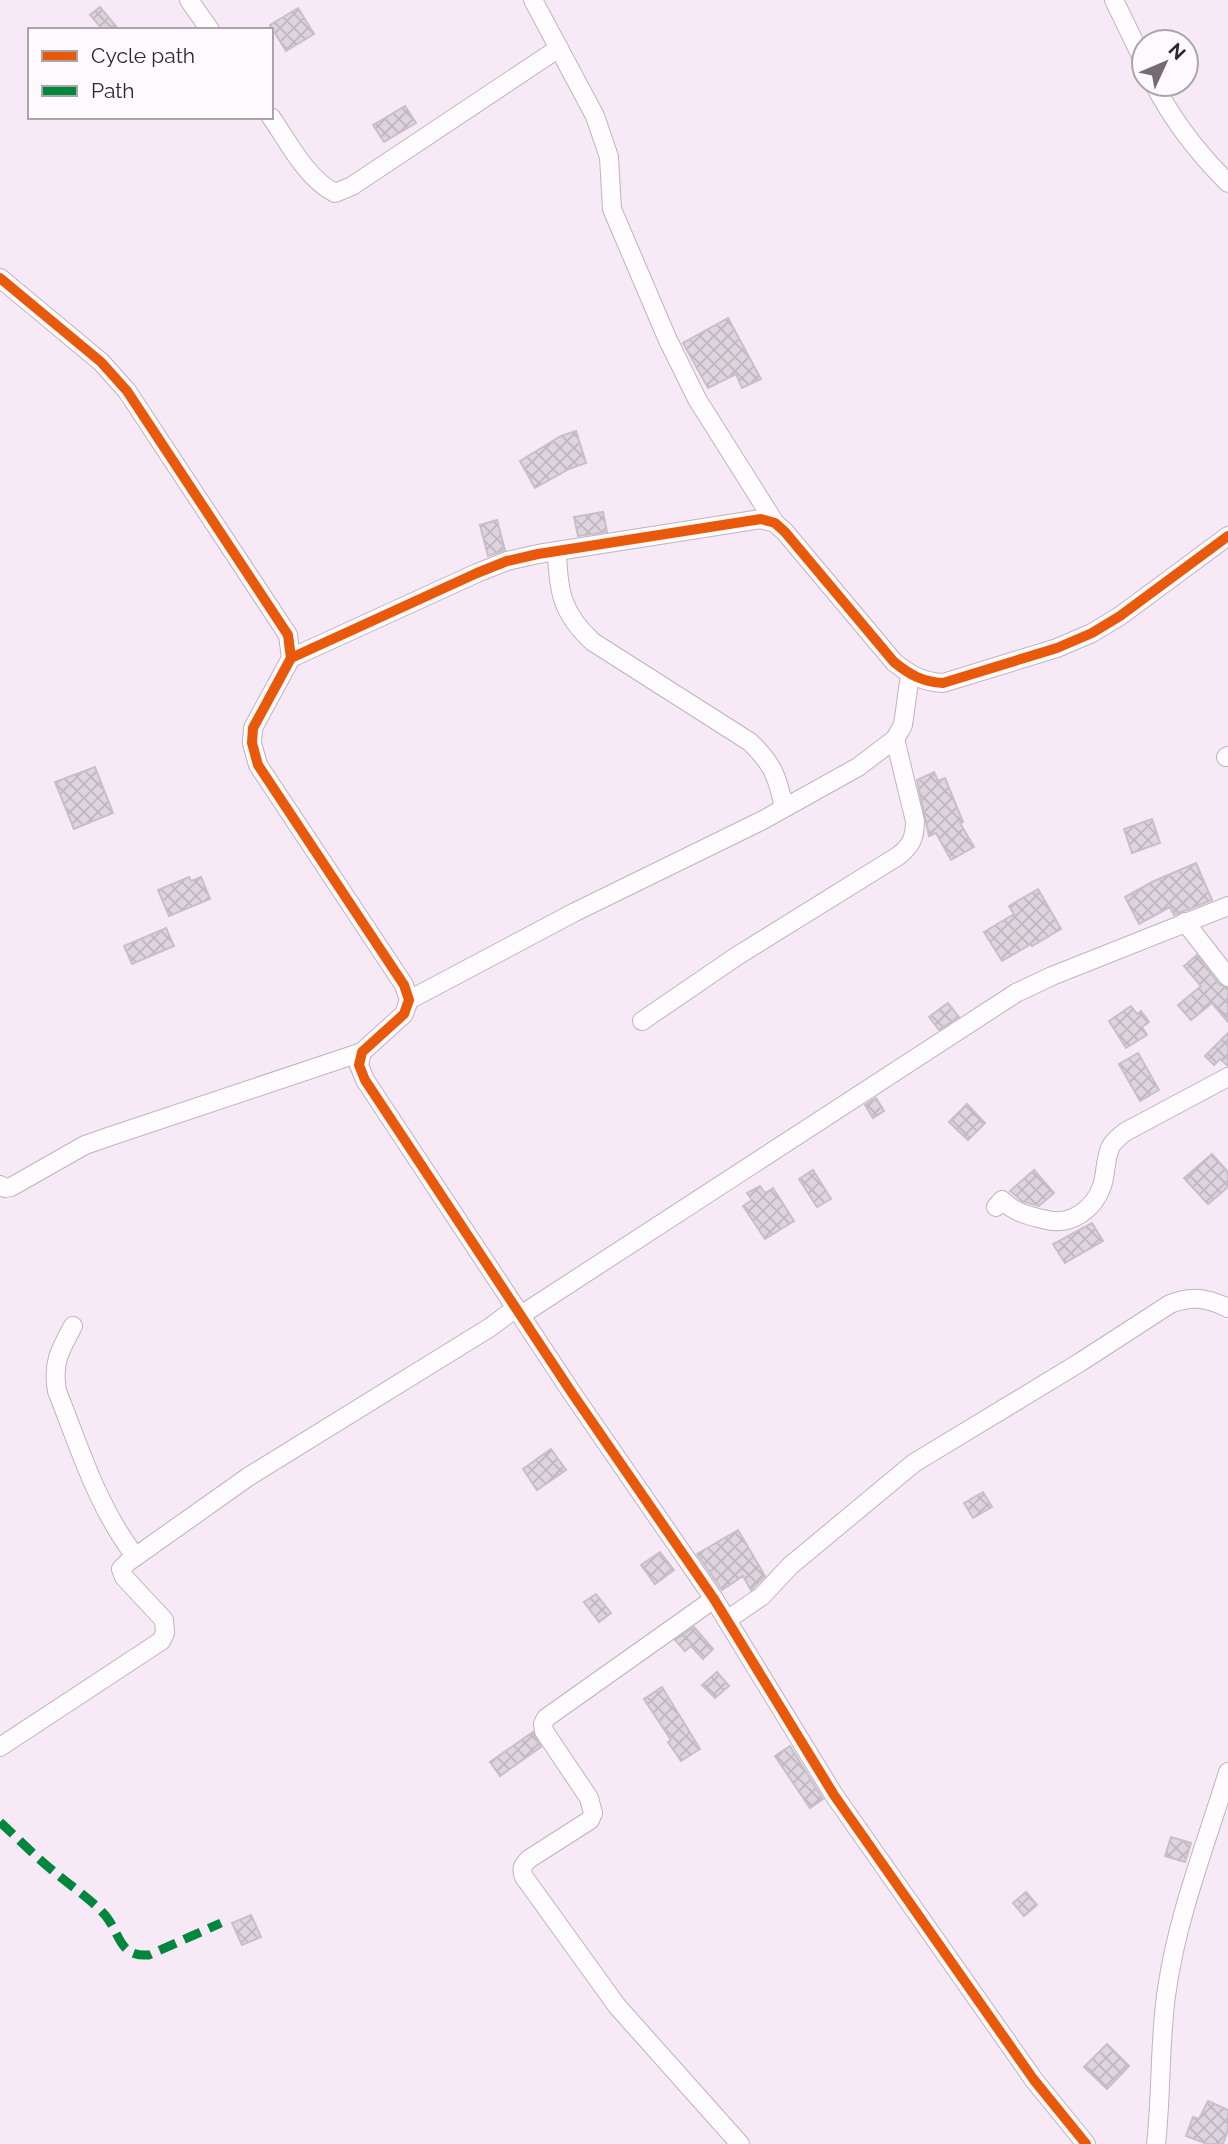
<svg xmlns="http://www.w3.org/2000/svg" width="1228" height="2144" viewBox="0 0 1228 2144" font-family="Raleway,sans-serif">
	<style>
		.building { fill: url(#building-cross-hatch); stroke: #c8bfc8; stroke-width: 2 }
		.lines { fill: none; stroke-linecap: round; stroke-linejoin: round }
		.street-casing { stroke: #beb4bd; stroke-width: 20 }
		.street { stroke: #fefcfe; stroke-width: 18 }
		.quiet { stroke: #00873e; stroke-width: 9; stroke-dasharray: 18 9; stroke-linecap: butt }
		.cycleway-casing { stroke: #fdf9fd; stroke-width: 15 }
		.cycleway { stroke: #e8590c; stroke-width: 10 }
	</style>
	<defs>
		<pattern id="building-cross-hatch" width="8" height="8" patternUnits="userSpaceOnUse" patternTransform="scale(1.75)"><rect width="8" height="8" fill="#ded4dd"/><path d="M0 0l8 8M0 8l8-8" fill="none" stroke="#bfb6be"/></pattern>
	</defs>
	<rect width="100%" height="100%" fill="#f7eaf6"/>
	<!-- building -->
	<g class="building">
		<path d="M100,7L119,30H103L90,15Z"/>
		<path d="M298,8L314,34L286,51L270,25Z"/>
		<path d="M405,106L416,123L384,142L373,125Z"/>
		<path d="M728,318L761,379L742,388L736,374L708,388L683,343Z"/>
		<path d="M576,431L586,463L569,469L535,488L520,461L561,436Z"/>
		<path d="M603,512L607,532L578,536L574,517Z"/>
		<path d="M497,520L505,550L488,556L480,525Z"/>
		<path d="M95,767L113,813L74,829L55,782Z"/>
		<path d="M934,772L938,781L945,778L963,822L960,823L974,847L951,860L936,833L929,836L917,780Z"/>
		<path d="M1152,819L1160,843L1132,853L1124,829Z"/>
		<path d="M1196,863L1212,900L1174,915L1170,907L1139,924L1125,897L1154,881Z"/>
		<path d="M189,877L191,881L201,877L210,899L169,916L158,890Z"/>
		<path d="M1038,889L1061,929L1032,946L1031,944L1002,961L984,932L1014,914L1009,906Z"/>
		<path d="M166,928L174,946L132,964L124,946Z"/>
		<path d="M1197,955L1219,984L1228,988V1022L1212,1003L1191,1020L1178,1005L1201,986L1184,966Z"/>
		<path d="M948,1003L959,1017L939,1030L929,1017Z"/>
		<path d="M1131,1006L1137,1014L1141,1011L1149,1022L1142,1027L1147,1035L1126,1048L1109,1021Z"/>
		<path d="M1228,1033V1066L1220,1059L1214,1065L1205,1056Z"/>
		<path d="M1138,1053L1159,1090L1140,1101L1119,1064Z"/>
		<path d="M876,1098L884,1111L873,1118L865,1105Z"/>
		<path d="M967,1104L985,1123L968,1140L949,1122Z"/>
		<path d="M1212,1154L1228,1172V1187L1208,1204L1184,1178Z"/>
		<path d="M813,1170L831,1199L817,1207L799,1179Z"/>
		<path d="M1034,1170L1054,1193L1039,1206L1022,1201L1010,1191Z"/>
		<path d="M760,1186L765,1193L773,1188L794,1221L765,1239L743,1206L752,1200L747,1193Z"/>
		<path d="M1092,1223L1103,1241L1065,1263L1053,1244Z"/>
		<path d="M551,1449L566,1470L537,1490L523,1469Z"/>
		<path d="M983,1492L992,1507L973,1518L964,1503Z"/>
		<path d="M738,1530L765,1576L751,1590L743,1576L722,1590L697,1554Z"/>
		<path d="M660,1552L674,1570L655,1584L641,1565Z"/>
		<path d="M596,1594L611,1613L599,1622L584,1602Z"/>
		<path d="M694,1627L713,1649L703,1659L691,1646L685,1651L675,1640Z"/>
		<path d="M717,1672L729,1686L715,1698L702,1685Z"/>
		<path d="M662,1687L700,1749L681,1761L668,1742L671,1740L644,1699Z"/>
		<path d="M533,1732L541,1747L500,1776L490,1762Z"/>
		<path d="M790,1746L823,1799L810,1808L775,1756Z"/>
		<path d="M1171,1837L1191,1843L1185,1862L1165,1856Z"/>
		<path d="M1026,1892L1037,1905L1024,1916L1013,1903Z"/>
		<path d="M251,1915L261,1937L242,1945L232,1923Z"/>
		<path d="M1107,2044L1129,2066L1107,2089L1084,2067Z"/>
		<path d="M1208,2101L1228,2110V2130L1223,2144H1207L1186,2136L1193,2117L1199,2119Z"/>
	</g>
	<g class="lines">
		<defs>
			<g id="street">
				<path d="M189,0L210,30"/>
				<path d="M533,0L595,116L609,157L612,209L667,338L697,399L775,523"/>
				<path d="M1114,0L1144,62"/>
				<path d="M1154,84C1173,121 1199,154 1228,183"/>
				<path d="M271,117C289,143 306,178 335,193L352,186L559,48"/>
				<path d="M0,278L101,362L127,391L288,635L291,658L253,728L252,743L258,765L404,985L409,1000L404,1014L362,1052L359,1065L365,1080L572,1393L714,1599L834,1795L1034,2080L1086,2144"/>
				<path d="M557,551C558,591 562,614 593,642L750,742C773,764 778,778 784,808"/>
				<path d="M291,658L477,573L507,561L538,554L761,519L775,523L785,532L894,662C910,675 923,682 943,683L1057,648L1092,633L1120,616L1228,536"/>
				<path d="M1226,757L1228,756"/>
				<path d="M1185,922L1228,977"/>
				<path d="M409,1000L575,912L763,820L858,767L895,739L903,725L910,675"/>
				<path d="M642,1021L737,956L898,856C911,846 915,838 915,821L895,739"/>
				<path d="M0,1185L5,1188L11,1187L85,1145L108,1137L362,1052"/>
				<path d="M996,1207L1002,1200C1015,1213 1029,1216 1047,1220C1071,1226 1094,1209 1102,1186C1106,1174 1105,1160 1110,1148C1113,1141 1119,1137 1125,1132L1228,1077"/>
				<path d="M521,1315L1016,993L1052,976L1228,906"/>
				<path d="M73,1326C60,1350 52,1363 57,1391C80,1449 97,1506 135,1556"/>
				<path d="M714,1599L546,1718L543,1724L544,1731L589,1798L593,1813L590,1820L529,1859C522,1866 521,1869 524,1877L617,2006L740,2144"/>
				<path d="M727,1620L762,1596L790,1566L914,1463L1079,1363L1170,1304C1192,1295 1207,1298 1228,1308"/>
				<path d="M0,1747L161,1641L165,1633L164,1620L124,1577L121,1569L128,1562L248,1477L489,1328L516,1308"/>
				<path d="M1156,2144C1162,2093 1159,2040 1167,1989C1178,1914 1206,1844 1228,1772"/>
			</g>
		</defs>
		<!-- street casing -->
		<use href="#street" class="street-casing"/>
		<!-- street -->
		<use href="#street" class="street"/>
		<!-- quiet -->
		<path class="quiet" d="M0,1822C17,1838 34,1855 52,1870C69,1885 90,1898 105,1915C121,1934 118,1957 149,1955L221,1923"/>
		<defs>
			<g id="cycleway">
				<path d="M0,278L101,362L127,391L288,635L291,658L253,728L252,743L258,765L404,985L409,1000L404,1014L362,1052L359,1065L365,1080L572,1393L714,1599L834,1795L1034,2080L1086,2144"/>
				<path d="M291,658L477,573L507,561L538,554L761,519L775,523L785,532L894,662C910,675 923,682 943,683L1057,648L1092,633L1120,616L1228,536"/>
			</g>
		</defs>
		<!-- cycleway casing -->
		<use href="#cycleway" class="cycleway-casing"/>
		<!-- cycleway -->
		<use href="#cycleway" class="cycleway"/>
	</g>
	<!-- legend -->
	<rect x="28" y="28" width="245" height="91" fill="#fdf9fd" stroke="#aba5aa" stroke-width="2"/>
	<rect x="42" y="51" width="35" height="10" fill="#e8590c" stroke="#aba5aa" stroke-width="2"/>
	<text x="91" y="63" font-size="21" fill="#2f262e">Cycle path</text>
	<rect x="42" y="86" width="35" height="10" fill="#00873e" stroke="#aba5aa" stroke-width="2"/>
	<text x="91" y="98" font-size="21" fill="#2f262e">Path</text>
	<!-- north arrow -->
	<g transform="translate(1165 63) rotate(46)"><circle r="33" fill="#fdf9fd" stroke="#aba5aa" stroke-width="2"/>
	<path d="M0-5L12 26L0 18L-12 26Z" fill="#756b74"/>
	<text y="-10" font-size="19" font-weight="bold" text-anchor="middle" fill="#2f262e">N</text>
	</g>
</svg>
